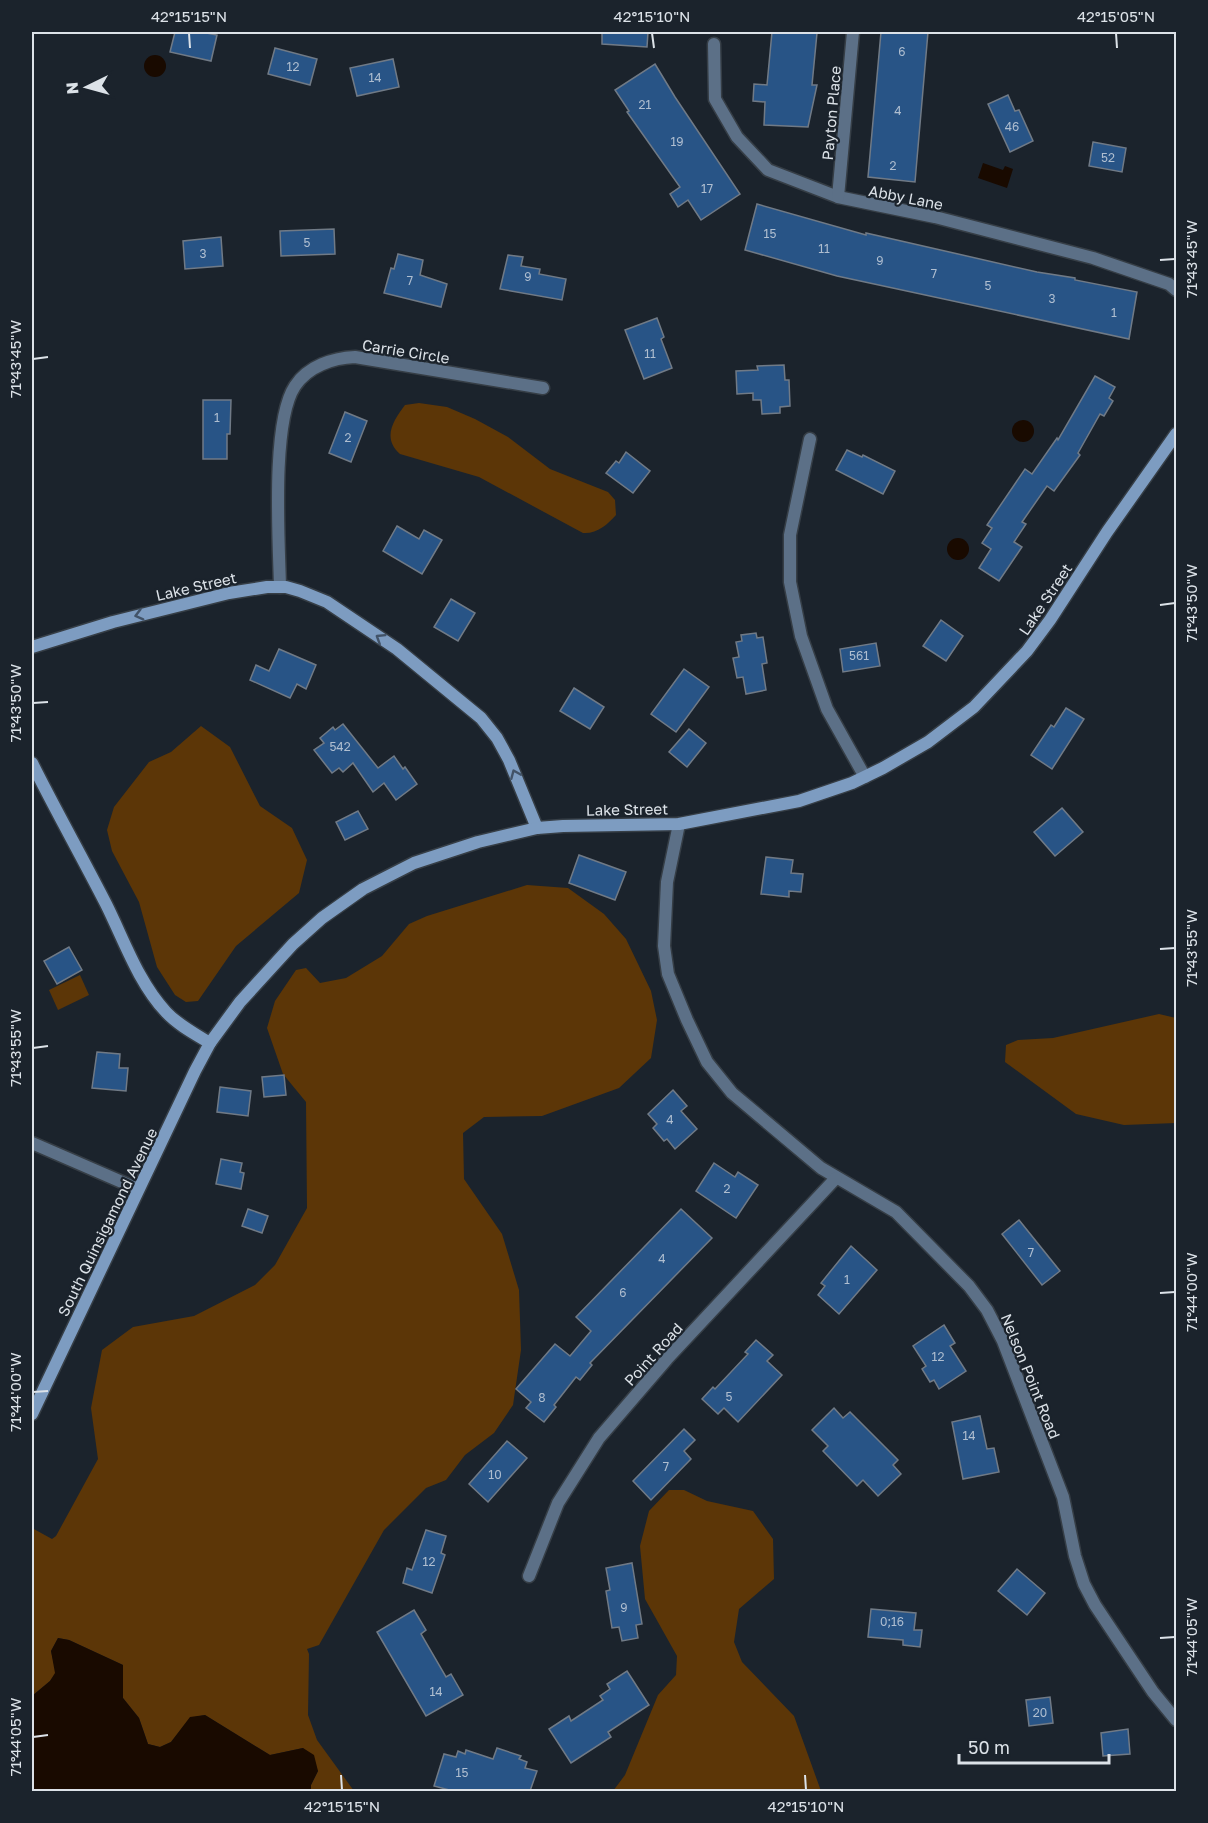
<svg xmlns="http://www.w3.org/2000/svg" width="1208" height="1823" viewBox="0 0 1208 1823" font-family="'Golos Text',sans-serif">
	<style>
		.green { fill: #5c3607 }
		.water { fill: #190a00 }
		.building { fill: #285486; stroke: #707a86; stroke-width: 1.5 }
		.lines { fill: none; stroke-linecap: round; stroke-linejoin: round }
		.minor-casing { stroke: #363e46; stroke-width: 15 }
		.secondary-casing { stroke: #363e46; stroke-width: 15 }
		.minor { stroke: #5c7087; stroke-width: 12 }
		.secondary { stroke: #7d9cc1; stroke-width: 12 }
		.oneway { stroke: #425368 }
		.ticks { fill: none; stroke: #dce2e8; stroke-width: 2 }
		.labels { text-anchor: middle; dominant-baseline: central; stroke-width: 4.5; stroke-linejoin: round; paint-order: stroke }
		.number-label { font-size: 12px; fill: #afbed0 }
		.street-label { font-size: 15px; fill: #dce2e8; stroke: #1b232c }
		.neatline { fill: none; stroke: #dce2e8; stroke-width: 2 }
		.ticks-label { font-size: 15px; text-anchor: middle; fill: #dce2e8 }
	</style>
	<rect width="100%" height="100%" fill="#1b232c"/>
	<!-- green -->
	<g class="green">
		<path d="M419,403L447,407L475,419L508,437L550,469L608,492L615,500L616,515C607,525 597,534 583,533L479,477L400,454C382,438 393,421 405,405Z"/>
		<path d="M201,726L230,747L260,806L292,828L307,860L299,893L236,946L198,1001L186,1002L175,995L157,967L139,902L112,851L107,830L114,807L149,762L171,752Z"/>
		<path d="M527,885L568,888L604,914L626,939L651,991L657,1020L651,1058L619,1088L542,1116L484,1117L463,1133L464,1179L502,1234L519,1290L521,1350L513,1405L494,1433L465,1455L446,1480L426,1488L384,1530L319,1645L307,1649L309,1654L308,1715L317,1740L354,1791H311V1785L318,1771L303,1748L270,1755L205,1715L190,1718L171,1742L160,1747L148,1744L139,1718L123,1698V1665L69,1640L58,1638L51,1651L56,1673L50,1681L32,1696V1528L52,1539L56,1536L98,1459L91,1408L102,1350L133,1327L194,1316L255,1285L275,1265L307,1208L306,1102L283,1074L267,1028L275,1001L296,970L306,968L320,983L346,978L382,956L409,924L427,916Z"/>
		<path d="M80,975L89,995L58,1010L49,990Z"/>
		<path d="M1159,1014L1176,1018V1123L1124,1125L1076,1114L1005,1062L1006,1045L1018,1040L1053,1038Z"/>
		<path d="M669,1490H684L707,1501L753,1511L773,1539L774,1579L739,1609L734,1642L742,1662L794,1716L821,1791H613L625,1775L658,1695L676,1675L677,1656L645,1599L640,1546L649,1511Z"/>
	</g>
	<!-- water -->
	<g class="water">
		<circle cx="155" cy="66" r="11"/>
		<path d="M983,163L1003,170L1005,166L1013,169L1007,188L978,178Z"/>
		<circle cx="1023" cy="431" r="11"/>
		<circle cx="958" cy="549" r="11"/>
		<path d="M58,1638L69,1640L123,1665V1698L139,1718L148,1744L160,1747L171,1742L190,1717L205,1715L270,1755L303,1748L314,1755L318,1771L311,1785V1791H32V1696L50,1681L55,1673L51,1651Z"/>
	</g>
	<!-- building -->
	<g class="building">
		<path d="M175,32H201L217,35L211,61L170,52Z"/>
		<path d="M602,32H648L647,47L602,44Z"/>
		<path d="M772,32L817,33L812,85H817L808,127L764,125L765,102L753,101L754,84L767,85Z"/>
		<path d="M881,32H928L915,182L868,177Z"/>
		<path d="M275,48L317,59L310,85L268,74Z"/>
		<path d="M393,59L399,87L357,96L350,68Z"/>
		<path d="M655,64L675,97L740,194L701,220L688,200L678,207L670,194L680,187L627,112L629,111L615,90Z"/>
		<path d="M1008,95L1015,111L1019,110L1033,141L1010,152L988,104Z"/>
		<path d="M1093,142L1126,148L1122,172L1089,166Z"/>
		<path d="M757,204L866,235V233L1037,272L1075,278V280L1137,292L1129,339L837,276L745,250Z"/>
		<path d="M334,229L335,254L281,256L280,231Z"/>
		<path d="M221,237L223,266L185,269L183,241Z"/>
		<path d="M398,254L423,260L420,275L447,284L441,307L384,293L391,268L394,269Z"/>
		<path d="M508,255L523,257L521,266L540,269L539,274L566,279L562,300L500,289Z"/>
		<path d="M657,318L664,337L661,339L672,368L644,379L625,330Z"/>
		<path d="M784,365L785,380H789L790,406L780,407V413L762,414L761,400H753V393L737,394L736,371L758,370L757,366Z"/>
		<path d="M1095,376L1115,387L1109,398L1113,401L1104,416L1100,414L1078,453L1080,455L1054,491L1047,486L1022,522L1026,524L1014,542L1022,547L999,581L979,568L991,549L982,543L992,528L987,525L1025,469L1032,474L1057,438L1058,440Z"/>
		<path d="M203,400H231L230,434H227V459H203Z"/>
		<path d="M345,412L367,421L351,462L329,453Z"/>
		<path d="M847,450L862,457L863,455L895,471L883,494L836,470Z"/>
		<path d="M626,452L650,471L633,493L606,473L616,461L619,463Z"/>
		<path d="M397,526L419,539L424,530L442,540L422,574L383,551Z"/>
		<path d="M451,599L475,613L458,641L434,627Z"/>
		<path d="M941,620L963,636L946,661L923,646Z"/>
		<path d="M756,633L757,638L763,637L767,663L762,664L766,690L746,694L743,677L737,678L733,658L739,657L736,642L742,641L741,635Z"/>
		<path d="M876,643L880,666L843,672L840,649Z"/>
		<path d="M279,649L316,665L306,689L297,684L290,698L250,680L256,665L269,671Z"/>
		<path d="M684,669L709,687L676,732L651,714Z"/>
		<path d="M574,688L604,707L590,729L560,711Z"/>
		<path d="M1066,708L1084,719L1052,769L1031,755L1051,725L1054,727Z"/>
		<path d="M343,724L378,768L394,756L403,769L405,767L417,784L396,800L384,783L373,792L353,763L343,772L339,768L332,773L314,750L324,743L320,738L333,727L335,730Z"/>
		<path d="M689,729L706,743L687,767L669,752Z"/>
		<path d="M1062,808L1083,832L1055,856L1034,832Z"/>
		<path d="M358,811L368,829L345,840L336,822Z"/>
		<path d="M579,855L626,872L615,900L569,883Z"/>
		<path d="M766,857L793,860L791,873L803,874L801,892L789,891V897L761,894Z"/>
		<path d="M69,947L82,970L57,984L44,961Z"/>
		<path d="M97,1052L120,1054L119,1068H128L126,1091L92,1088Z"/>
		<path d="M284,1075L286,1095L264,1097L262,1077Z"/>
		<path d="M220,1087L251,1091L248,1116L217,1112Z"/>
		<path d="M673,1090L687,1106L681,1111L697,1129L675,1149L667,1139L664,1141L653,1128L657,1124L648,1114Z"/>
		<path d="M221,1159L242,1163L240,1172L244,1173L241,1189L216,1184Z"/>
		<path d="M714,1163L735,1177L738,1172L758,1185L736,1218L696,1191Z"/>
		<path d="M248,1209L268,1216L262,1233L242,1226Z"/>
		<path d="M681,1209L712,1238L590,1363L592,1365L580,1380L576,1377L554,1405L556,1407L544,1422L526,1408L531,1402L516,1389L555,1344L570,1356L591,1331L576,1317Z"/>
		<path d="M1019,1220L1060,1271L1042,1285L1002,1234Z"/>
		<path d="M851,1246L877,1270L839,1314L818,1295L825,1286L821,1283Z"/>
		<path d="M944,1325L955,1343L950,1346L966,1371L939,1389L934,1380L930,1382L922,1369L926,1366L913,1346Z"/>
		<path d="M756,1340L773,1355L767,1361L782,1375L738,1422L724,1408L718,1414L702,1399L713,1387L715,1389L748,1354L745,1352Z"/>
		<path d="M834,1408L843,1418L850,1412L898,1460L893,1465L901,1474L878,1496L863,1480L857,1486L823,1451L828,1446L812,1430Z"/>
		<path d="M980,1416L987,1449L994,1448L999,1472L963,1479L952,1422Z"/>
		<path d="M684,1429L695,1440L684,1451L691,1459L651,1500L633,1481Z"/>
		<path d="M507,1441L527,1458L488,1502L469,1484Z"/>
		<path d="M426,1530L446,1536L441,1553L445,1555L432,1593L403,1583L407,1568L412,1570Z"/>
		<path d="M632,1563L642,1624L636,1625L638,1638L622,1641L619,1627L612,1628L606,1591L610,1590L606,1568Z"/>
		<path d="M1017,1569L1045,1593L1027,1615L998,1591Z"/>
		<path d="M871,1609L916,1613L914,1630H922L920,1647L903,1645V1640L868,1637Z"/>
		<path d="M414,1610L426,1630L421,1634L446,1677L451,1674L463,1695L426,1716L377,1632Z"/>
		<path d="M627,1671L649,1705L608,1732L611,1737L571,1763L549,1729L569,1716L571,1721L603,1700L600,1696L610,1689L607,1684Z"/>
		<path d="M1050,1697L1053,1723L1029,1726L1026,1700Z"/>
		<path d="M1128,1729L1130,1754L1103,1756L1101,1733Z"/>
		<path d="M497,1748L521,1756L519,1759L527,1762L525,1768L537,1771L530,1791H453L434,1786L444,1754L456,1757L458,1751L465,1754L466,1750L493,1759Z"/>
	</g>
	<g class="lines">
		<defs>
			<g id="minor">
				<path d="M714,44L715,99L737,137L768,170L838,197L935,217L1093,258L1169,284L1176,290"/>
				<path d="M838,197L853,32"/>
				<path d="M810,439L790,535V582L801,636L827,709L865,777"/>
				<path d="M280,587C279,542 271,422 295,386C308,366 333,358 355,357L543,388"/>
				<path d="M679,824L667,882L664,946L668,974L687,1020L707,1062L732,1093L821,1168L896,1212L969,1286L987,1310L1003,1341L1063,1497L1075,1556L1084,1584L1095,1605L1153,1692L1176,1720"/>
				<path d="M32,1143L138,1189"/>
				<path d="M529,1576L558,1503L599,1438L667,1359L836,1178"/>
			</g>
			<g id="secondary">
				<path d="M32,647L113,622L229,593L267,587H286L300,591L327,602L397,649L481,718L497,738L509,760L537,828"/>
				<path d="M32,763C56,811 82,857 106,904C124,940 138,982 166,1012C178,1025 195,1034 210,1043L195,1071L32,1414"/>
				<path d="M210,1043L240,1002L293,944L322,918L363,889L414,863L478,842L537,828L563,826L679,824L799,801L852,783L883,768L928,742L974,707L1027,651L1050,620L1107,532L1176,434"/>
			</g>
		</defs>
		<!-- minor casing -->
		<use href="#minor" class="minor-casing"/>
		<!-- secondary casing -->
		<use href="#secondary" class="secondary-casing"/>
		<!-- minor -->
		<use href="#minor" class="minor"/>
		<!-- secondary -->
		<use href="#secondary" class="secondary"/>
	</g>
	<!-- one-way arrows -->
	<defs><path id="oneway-chevron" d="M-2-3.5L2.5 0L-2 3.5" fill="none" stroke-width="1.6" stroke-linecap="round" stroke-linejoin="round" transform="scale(1.5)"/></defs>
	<g class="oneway">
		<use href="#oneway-chevron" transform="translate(139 615) rotate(165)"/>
		<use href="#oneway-chevron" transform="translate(380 638) rotate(-148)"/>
		<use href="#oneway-chevron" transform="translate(515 774) rotate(-113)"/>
	</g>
	<!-- ticks -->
	<path class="ticks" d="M189,33L190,48M652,33L654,48M1116,33L1117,48M1160,260L1175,259M33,359L48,357M1160,605L1175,603M33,703L48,702M1160,949L1175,948M33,1048L48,1046M1160,1293L1175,1292M33,1392L48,1391M1160,1638L1175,1637M33,1737L48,1735M341,1775L342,1790M805,1775L806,1790"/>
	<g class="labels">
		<!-- number labels -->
		<g class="number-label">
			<text x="902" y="51">6</text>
			<text x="293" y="66">12</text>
			<text x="375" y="77">14</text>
			<text x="645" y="104">21</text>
			<text x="898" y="110">4</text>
			<text x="1012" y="126">46</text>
			<text x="677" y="141">19</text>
			<text x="1108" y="157">52</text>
			<text x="893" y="165">2</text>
			<text x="707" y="188">17</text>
			<text x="770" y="233">15</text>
			<text x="307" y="242">5</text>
			<text x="824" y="248">11</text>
			<text x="203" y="253">3</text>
			<text x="880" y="260">9</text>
			<text x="934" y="273">7</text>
			<text x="528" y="276">9</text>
			<text x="410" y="280">7</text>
			<text x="988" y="285">5</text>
			<text x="1052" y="298">3</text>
			<text x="1114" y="312">1</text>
			<text x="650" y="353">11</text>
			<text x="217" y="417">1</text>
			<text x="348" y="437">2</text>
			<text x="859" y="655">561</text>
			<text x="340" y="746">542</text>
			<text x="670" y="1119">4</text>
			<text x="727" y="1188">2</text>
			<text x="1031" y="1252">7</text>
			<text x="662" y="1258">4</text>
			<text x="847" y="1279">1</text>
			<text x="623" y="1292">6</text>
			<text x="938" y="1356">12</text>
			<text x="729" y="1396">5</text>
			<text x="542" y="1397">8</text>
			<text x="969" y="1435">14</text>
			<text x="666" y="1466">7</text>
			<text x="495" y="1474">10</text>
			<text x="429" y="1561">12</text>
			<text x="624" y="1607">9</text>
			<text x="892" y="1621">0;16</text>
			<text x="436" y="1691">14</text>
			<text x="1040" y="1712">20</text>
			<text x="462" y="1772">15</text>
		</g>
		<!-- street labels -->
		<g class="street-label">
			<text transform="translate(831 113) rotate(-85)">Payton Place</text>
			<text transform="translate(906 197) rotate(11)">Abby Lane</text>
			<text transform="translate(406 351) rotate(9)">Carrie Circle</text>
			<text transform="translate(196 586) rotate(-13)">Lake Street</text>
			<text transform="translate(1045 599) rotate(-56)">Lake Street</text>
			<text transform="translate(627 809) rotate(-1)">Lake Street</text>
			<text transform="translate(107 1222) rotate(-64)">South Quinsigamond Avenue</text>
			<text transform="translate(653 1354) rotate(-48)">Point Road</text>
			<text transform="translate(1031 1376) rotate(68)">Nelson Point Road</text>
		</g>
	</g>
	<!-- border -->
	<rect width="1208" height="1823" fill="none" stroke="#1b232c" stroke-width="66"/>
	<!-- north arrow -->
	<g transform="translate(87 87) rotate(265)" stroke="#1b232c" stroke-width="4.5" paint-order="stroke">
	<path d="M0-4.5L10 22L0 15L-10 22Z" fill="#dce2e8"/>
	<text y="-9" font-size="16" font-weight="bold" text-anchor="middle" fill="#dce2e8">N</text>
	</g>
	<!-- scale -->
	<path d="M959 1754v9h150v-9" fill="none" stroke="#dce2e8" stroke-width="3"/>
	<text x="968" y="1754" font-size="18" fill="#dce2e8" stroke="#1b232c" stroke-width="4.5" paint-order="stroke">50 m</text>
	<rect x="33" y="33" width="1142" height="1757" class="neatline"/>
	<g class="ticks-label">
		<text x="189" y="22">42°15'15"N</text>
		<text x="652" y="22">42°15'10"N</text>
		<text x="1116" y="22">42°15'05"N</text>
		<text transform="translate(1192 259) rotate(-90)" y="5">71°43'45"W</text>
		<text transform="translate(16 359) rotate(-90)" y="5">71°43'45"W</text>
		<text transform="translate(1192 603) rotate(-90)" y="5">71°43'50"W</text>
		<text transform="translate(16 703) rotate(-90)" y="5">71°43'50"W</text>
		<text transform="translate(1192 948) rotate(-90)" y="5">71°43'55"W</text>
		<text transform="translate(16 1048) rotate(-90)" y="5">71°43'55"W</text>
		<text transform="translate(1192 1292) rotate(-90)" y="5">71°44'00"W</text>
		<text transform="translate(16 1392) rotate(-90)" y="5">71°44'00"W</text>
		<text transform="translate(1192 1637) rotate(-90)" y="5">71°44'05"W</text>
		<text transform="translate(16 1737) rotate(-90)" y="5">71°44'05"W</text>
		<text x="342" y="1812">42°15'15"N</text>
		<text x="806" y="1812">42°15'10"N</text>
	</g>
</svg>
